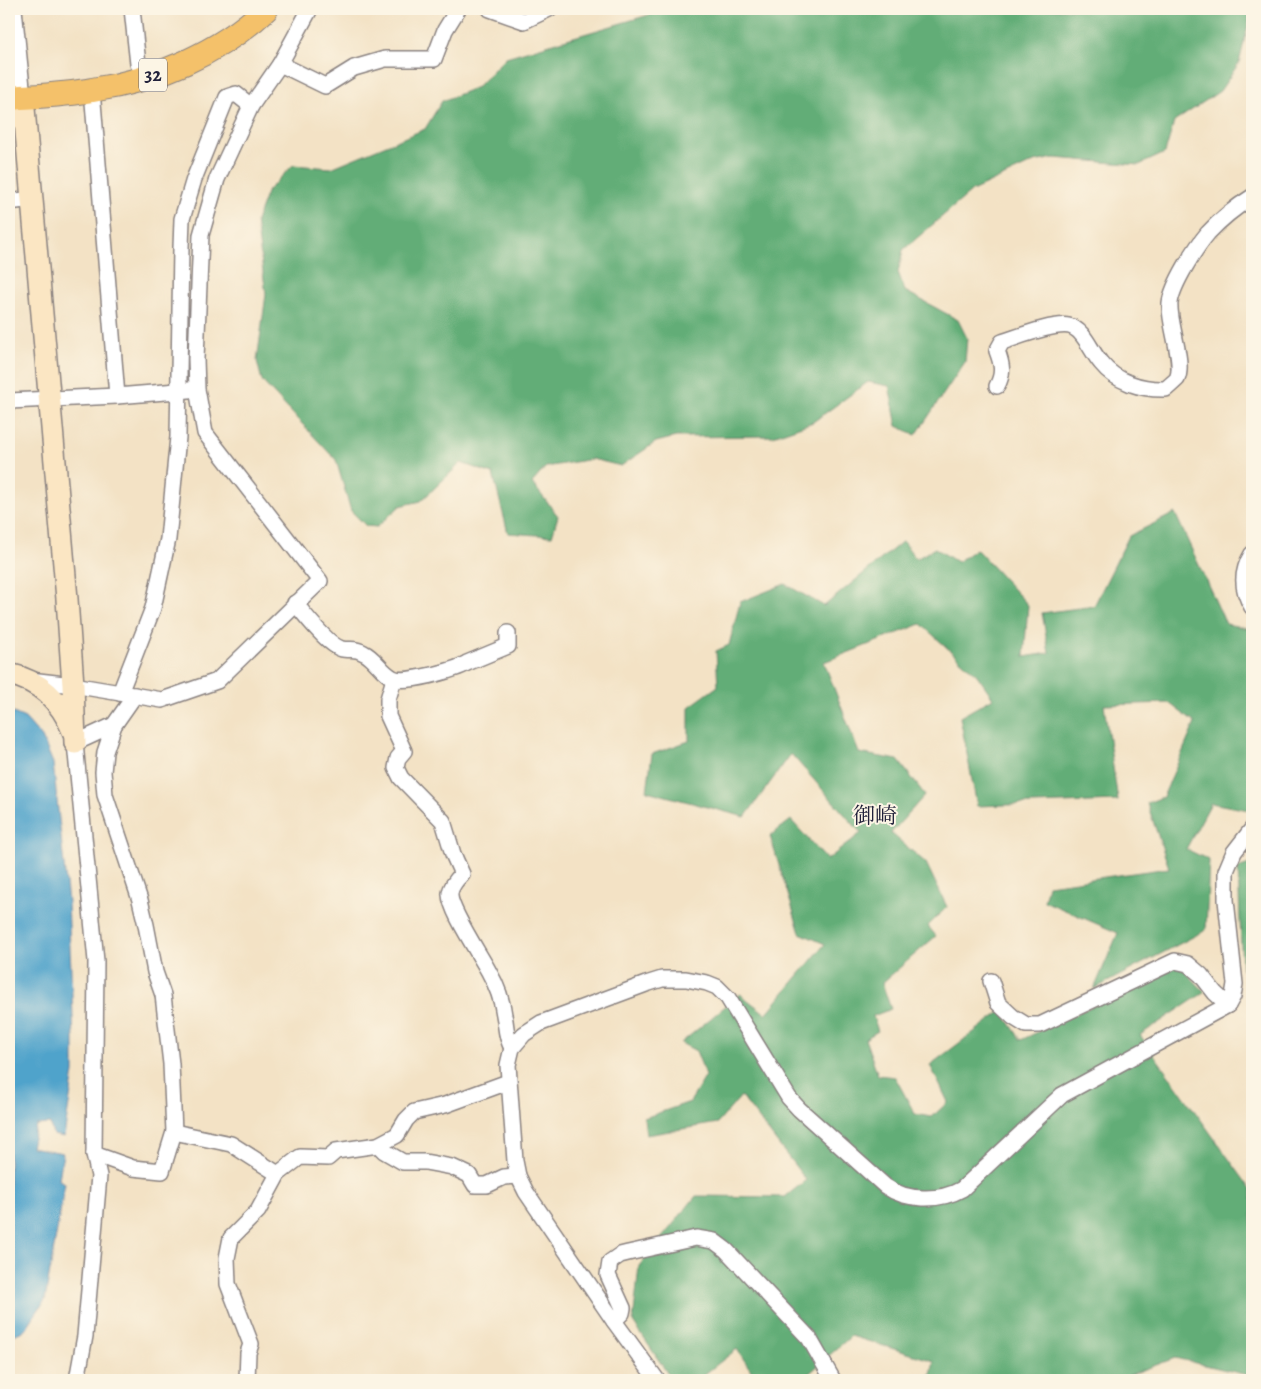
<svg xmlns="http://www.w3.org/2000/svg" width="1261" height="1389" viewBox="0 0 1261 1389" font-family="Alegreya,'Noto Serif JP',serif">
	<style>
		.forest { fill: #62ad77; stroke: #426859 }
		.water { fill: #50a3cb; stroke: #396283 }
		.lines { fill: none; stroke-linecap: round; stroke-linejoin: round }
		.street-casing { stroke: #8a8280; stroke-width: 18 }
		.secondary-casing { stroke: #8a8280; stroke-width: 24 }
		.primary-casing { stroke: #8a8280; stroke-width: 26 }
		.street { stroke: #fff; stroke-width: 15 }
		.secondary { stroke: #fbe6c3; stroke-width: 21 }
		.primary { stroke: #f4c16a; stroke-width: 24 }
		.labels { text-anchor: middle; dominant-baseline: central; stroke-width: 4; stroke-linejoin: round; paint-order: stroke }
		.shield { fill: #fcf5e5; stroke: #63616e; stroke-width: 1 }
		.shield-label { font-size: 19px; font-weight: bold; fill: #22223b }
		.quarter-label { font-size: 22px; fill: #22223b; stroke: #fcf5e5 }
	</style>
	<rect width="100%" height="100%" fill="#fcf5e5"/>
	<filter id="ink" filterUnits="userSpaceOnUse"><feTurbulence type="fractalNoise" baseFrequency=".02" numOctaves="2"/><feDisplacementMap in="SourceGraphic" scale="10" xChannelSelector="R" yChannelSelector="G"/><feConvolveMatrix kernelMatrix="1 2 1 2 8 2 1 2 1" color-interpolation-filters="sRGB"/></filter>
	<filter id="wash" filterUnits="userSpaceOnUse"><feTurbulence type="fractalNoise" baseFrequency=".0096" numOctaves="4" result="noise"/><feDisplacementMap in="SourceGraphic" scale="20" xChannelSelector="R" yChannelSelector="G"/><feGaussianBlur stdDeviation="1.12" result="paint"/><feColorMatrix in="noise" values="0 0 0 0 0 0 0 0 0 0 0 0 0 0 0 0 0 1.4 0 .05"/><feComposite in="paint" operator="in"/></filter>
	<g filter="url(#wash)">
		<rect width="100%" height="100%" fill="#f3e2c5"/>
		<!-- forest -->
		<g class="forest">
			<path d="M669,9H1252L1239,63L1220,91L1174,122L1165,153L1139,165L1054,158L1034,162L972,191L903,250L898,272L905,291L958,320L967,338L965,362L916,435L897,426L889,386L868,382L813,422L773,436L676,437L656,442L621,466L592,459L546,467L532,483L558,516L552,536L508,533L493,474L461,463L421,501L400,506L377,527L366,526L351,511L336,460L262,381L257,361L266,294L256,221L268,190L293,165L331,168L425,129L442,101L477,87L506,57Z"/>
			<path d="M1175,513L1226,624L1252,629V802L1249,810L1211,803L1186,849L1209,860L1206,930L1094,989L1118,933L1044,901L1048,885L1169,868L1147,803L1163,797L1195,723L1169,703L1104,705L1118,801L977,806L960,717L993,698L977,675L921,624L824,662L859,753L898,760L925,795L891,833L926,863L947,907L928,926L936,936L882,983L891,1009L873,1016L878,1031L865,1039L878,1075L895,1077L915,1114L932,1117L948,1102L930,1065L1002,1011L1021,1040L1179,965L1205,992L1140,1035L1252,1191V1376L1175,1358L1116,1380H930L934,1361L851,1336L802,1380H757L737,1349L697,1380H672L633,1322L639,1266L696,1196L785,1197L806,1180L741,1096L718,1123L646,1135L644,1118L690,1102L706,1076L696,1051L681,1043L740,994L766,1014L825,944L800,933L770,836L791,820L827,860L861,833L791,754L745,817L647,791L652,754L689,741V707L718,686L716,651L729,645L740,602L785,584L824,606L903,541L916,559L935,548L957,562L976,549L1028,605L1024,657L1049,653L1042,613L1094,606L1129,536Z"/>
			<path d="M1252,863V967L1250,964L1242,970L1238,868Z"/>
		</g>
		<!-- water -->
		<path class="water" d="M9,711L25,718L42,737L53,763L68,902L74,1039V1072L64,1137L53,1135L50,1124L36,1125L31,1147L63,1153L59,1180L65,1183L45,1300L25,1330L9,1337Z"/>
	</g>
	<g filter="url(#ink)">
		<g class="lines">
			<defs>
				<g id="street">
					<path d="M14,9L23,97"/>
					<path d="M132,9L138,64"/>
					<path d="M490,9L524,21L549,9"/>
					<path d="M280,64L325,86L354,68L385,59H434L445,30L458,9"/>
					<path d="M92,90L117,396"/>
					<path d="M9,202L32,199"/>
					<path d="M997,386C1004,373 1002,364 997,351L1002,342C1018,337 1053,323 1069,326C1084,329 1091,352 1101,363C1116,382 1142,390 1166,389C1169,386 1174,382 1177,379C1185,363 1168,322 1170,303C1172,285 1196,247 1208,233C1221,219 1236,207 1252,197"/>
					<path d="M9,401L117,396L189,390"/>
					<path d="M1252,554C1241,572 1241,589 1252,607"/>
					<path d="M295,603C304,614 329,646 342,649C350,651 354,647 364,653C375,658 381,672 393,678C405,684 456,670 467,663L508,646V633"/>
					<path d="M394,679L388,699V716L404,751L398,758L396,768L401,778L443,821L453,854L462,874C457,879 451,886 450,893C448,908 481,956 489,972C497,986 502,999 504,1015C507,1029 505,1035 512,1048"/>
					<path d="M30,680L73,685L162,700L217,681L320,581L205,433L197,389L196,359L201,235L217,179L251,106L280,64L310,9"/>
					<path d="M120,693L153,608L168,539L178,437L181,248L182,219L194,179L227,97L236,94L251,106"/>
					<path d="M991,981L998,1003L1013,1017L1026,1025H1040L1175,961L1188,964L1201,975L1215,993L1228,1005"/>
					<path d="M174,1132L231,1144L278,1174"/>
					<path d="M378,1145L384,1151L403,1162H425L452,1167L469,1175L475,1185H487L504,1177L518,1176"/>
					<path d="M94,1154L133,1168L162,1171L174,1132L171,1064L163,995L155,972L146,925L140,900L105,795L103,772L105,752L114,725"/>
					<path d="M614,1321L622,1313L623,1308L608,1275L610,1262L620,1255L628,1253L696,1238L714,1241L726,1250L809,1338L833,1380"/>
					<path d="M77,1380L85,1336L99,1176L94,1154L96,961L75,743L114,725L135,695"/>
					<path d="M247,1380L248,1353L251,1344L228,1284L227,1258L231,1238L258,1211L278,1174L300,1157L328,1158L336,1151L378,1145L397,1135L406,1120L414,1112L445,1105L508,1082"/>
					<path d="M657,1380L614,1321L526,1192L518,1176L515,1161L508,1065L512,1048L524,1034L541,1023L646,984L662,979H686L707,983L717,987L728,998L789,1098L799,1109L885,1186C906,1201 939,1202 962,1189L1062,1095L1228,1005L1233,996L1235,984L1226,900V871L1234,852L1252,829"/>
				</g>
				<g id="secondary">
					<path d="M23,97L67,599L73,685L75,743"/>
					<path d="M9,674C40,681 61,701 73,731"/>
				</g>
				<path id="primary" d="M9,98C36,96 65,95 92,90C154,81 220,53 266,9"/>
			</defs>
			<!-- street casing -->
			<use href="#street" class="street-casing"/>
			<!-- secondary casing -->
			<use href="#secondary" class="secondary-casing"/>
			<!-- primary casing -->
			<use href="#primary" class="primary-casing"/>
			<!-- street -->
			<use href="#street" class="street"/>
			<!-- secondary -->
			<use href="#secondary" class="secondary"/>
			<!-- primary -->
			<use href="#primary" class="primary"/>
		</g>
	</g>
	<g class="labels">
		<!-- shield labels -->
		<rect class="shield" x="139" y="58.5" width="28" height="33" rx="4"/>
		<g class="shield-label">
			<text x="153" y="75">32</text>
		</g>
		<!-- quarter labels -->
		<g class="quarter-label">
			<text x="875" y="816">御崎</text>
		</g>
	</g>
	<!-- margin -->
	<rect width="1261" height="1389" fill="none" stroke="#fcf5e5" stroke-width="30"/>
</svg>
